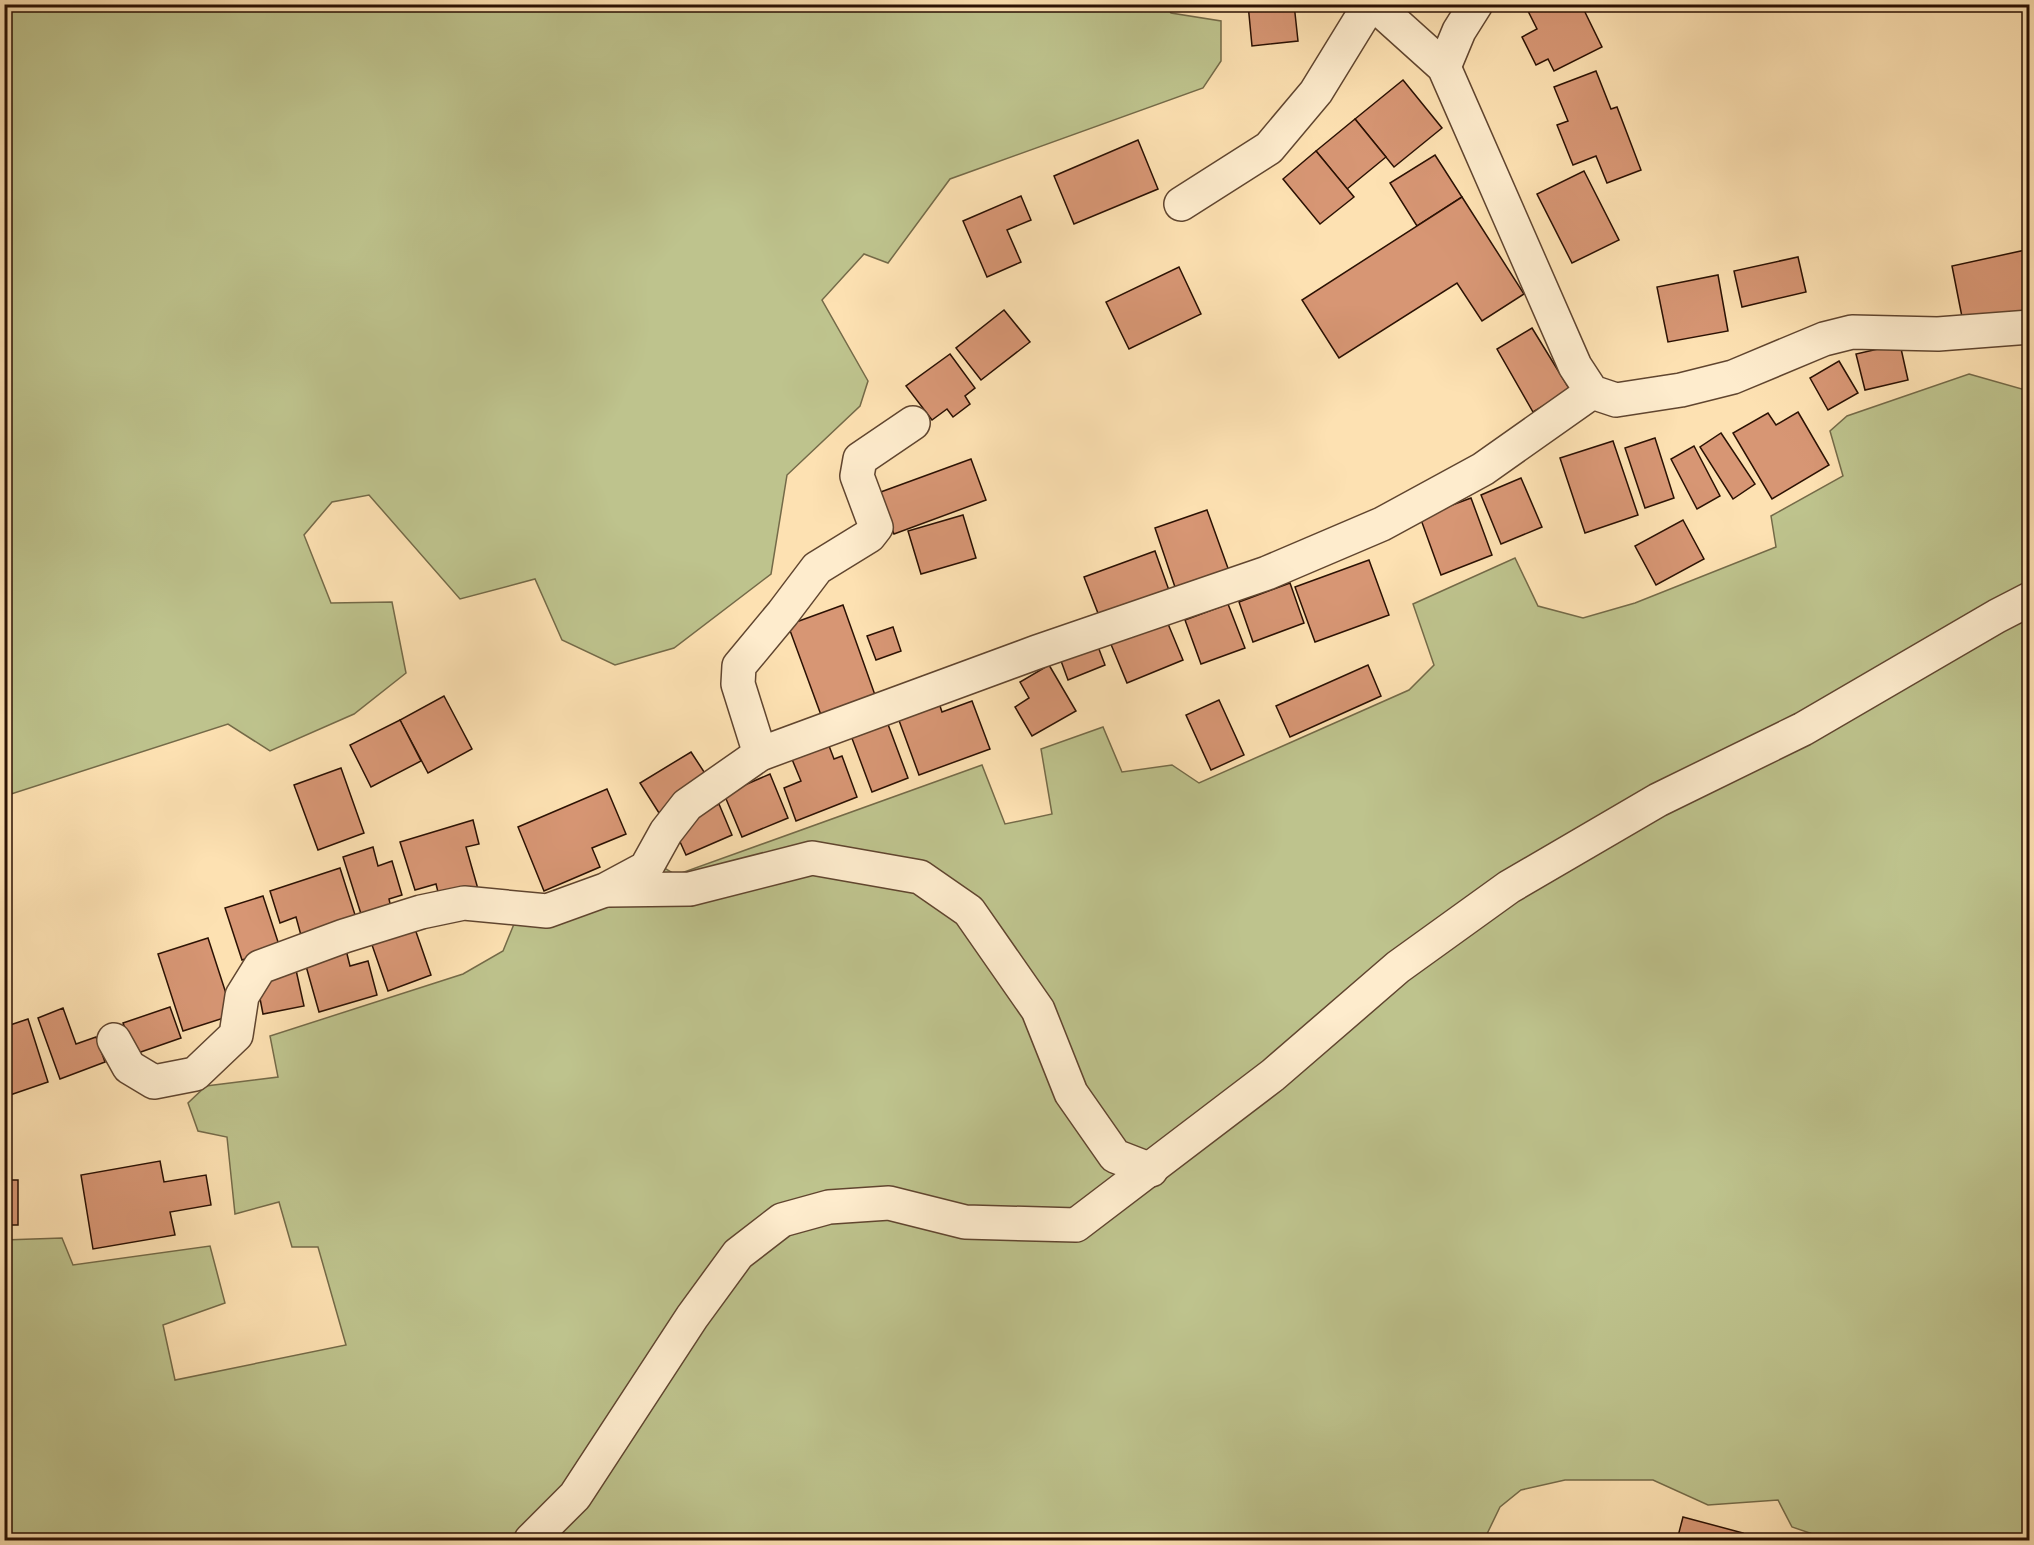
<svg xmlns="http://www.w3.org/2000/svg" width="2034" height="1545" viewBox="0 0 2034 1545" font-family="'IM FELL Great Primer',serif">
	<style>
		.green { fill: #bec38d; stroke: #746a48; stroke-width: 1.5 }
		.building { fill: #d79674; stroke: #2b1103; stroke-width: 1.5 }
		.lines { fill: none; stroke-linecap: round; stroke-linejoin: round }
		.minor-casing { stroke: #60452f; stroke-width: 36 }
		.minor { stroke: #feeccd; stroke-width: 33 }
	</style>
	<rect width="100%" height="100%" fill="#fde1b2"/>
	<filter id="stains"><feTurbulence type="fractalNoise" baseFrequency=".00333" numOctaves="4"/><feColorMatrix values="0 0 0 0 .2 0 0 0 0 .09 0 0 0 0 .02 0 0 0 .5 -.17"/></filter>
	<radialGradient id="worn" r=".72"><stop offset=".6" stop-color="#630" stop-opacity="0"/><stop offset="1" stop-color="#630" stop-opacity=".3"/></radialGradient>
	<!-- green -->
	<g class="green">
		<path d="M1166,5L1171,13L1221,21V61L1203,88L950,179L888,263L864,254L822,300L868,381L860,406L787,475L771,574L674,648L615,665L562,640L535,579L460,599L369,495L332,502L304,535L331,603L392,602L406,673L354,714L270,751L228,724L5,796V5Z"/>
		<path d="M1969,374L2029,391V1540H1830L1792,1527L1778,1500L1708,1505L1653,1480H1565L1521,1490L1500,1507L1484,1540H5L4,1240L62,1238L73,1265L210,1246L225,1303L163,1325L175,1380L346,1345L318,1247H292L279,1202L235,1214L227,1137L198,1131L188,1103L206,1086L278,1077L270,1036L463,974L503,951L514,924L656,863L676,875L982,765L1005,824L1052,814L1041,749L1103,727L1122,772L1172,765L1199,783L1409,690L1434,665L1413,604L1515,558L1538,606L1583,618L1635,603L1776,547L1771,516L1843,476L1830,431L1847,416Z"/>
	</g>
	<!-- building -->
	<g class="building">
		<path d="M1248,4H1294L1298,41L1252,46Z"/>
		<path d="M1581,4L1602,47L1554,71L1548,59L1536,65L1522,37L1537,29L1525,5Z"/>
		<path d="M1596,71L1611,109L1617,107L1641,170L1607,183L1596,156L1573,165L1557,125L1568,121L1554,87Z"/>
		<path d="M1403,80L1442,128L1394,167L1355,119Z"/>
		<path d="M1355,119L1386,157L1347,189L1316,151Z"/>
		<path d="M1138,140L1158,189L1074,224L1054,176Z"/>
		<path d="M1316,151L1354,197L1320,224L1283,179Z"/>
		<path d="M1435,155L1462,197L1417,226L1390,183Z"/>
		<path d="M1584,171L1619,240L1572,263L1537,194Z"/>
		<path d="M1021,196L1031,220L1007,230L1021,262L987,277L963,221Z"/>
		<path d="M1462,197L1524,294L1482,321L1457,283L1339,358L1302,300Z"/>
		<path d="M2030,249V313L1964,327L1952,266Z"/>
		<path d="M1798,257L1806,292L1742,307L1734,271Z"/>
		<path d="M1179,267L1201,314L1129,349L1106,302Z"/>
		<path d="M1718,275L1728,331L1668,342L1657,287Z"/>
		<path d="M1004,310L1030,342L981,380L956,348Z"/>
		<path d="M1532,328L1570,390L1533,412L1497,349Z"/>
		<path d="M1900,344L1908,380L1865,390L1856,354Z"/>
		<path d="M950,354L975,388L965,396L970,404L953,417L947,409L932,420L906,386Z"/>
		<path d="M1839,361L1858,393L1828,410L1810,378Z"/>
		<path d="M1798,412L1829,465L1772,499L1733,433L1768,413L1776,425Z"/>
		<path d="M1721,433L1755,484L1733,499L1700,447Z"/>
		<path d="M1655,438L1674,498L1645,508L1625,448Z"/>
		<path d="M1613,441L1638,515L1585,533L1560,458Z"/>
		<path d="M1694,446L1720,496L1697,509L1671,459Z"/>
		<path d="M971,459L986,500L894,534L878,493Z"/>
		<path d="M1521,478L1542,527L1501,544L1481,495Z"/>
		<path d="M1471,498L1492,555L1441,575L1420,517Z"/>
		<path d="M1207,510L1229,571L1176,590L1155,528Z"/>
		<path d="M963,515L976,558L921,574L908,531Z"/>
		<path d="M1683,520L1704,559L1656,585L1635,546Z"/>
		<path d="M1155,551L1171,596L1101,621L1084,577Z"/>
		<path d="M1369,560L1389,615L1315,642L1295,587Z"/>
		<path d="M1290,583L1304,623L1253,642L1239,602Z"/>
		<path d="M1228,604L1245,648L1201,664L1185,620Z"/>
		<path d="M843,605L875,695L821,715L788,625Z"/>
		<path d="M1166,619L1183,660L1127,683L1110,642Z"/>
		<path d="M893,627L901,651L876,660L867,636Z"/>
		<path d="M1094,636L1105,665L1068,680L1057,650Z"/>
		<path d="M1049,665L1076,711L1032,736L1015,707L1029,698L1020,682Z"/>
		<path d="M1368,665L1381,696L1290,737L1276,706Z"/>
		<path d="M444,696L472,749L428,773L400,720Z"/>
		<path d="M938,700L942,712L972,701L990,749L919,775L897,715Z"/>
		<path d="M1219,700L1244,755L1211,770L1186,715Z"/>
		<path d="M886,719L908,778L872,792L850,733Z"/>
		<path d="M400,720L421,761L371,787L350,745Z"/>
		<path d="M826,738L834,759L842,756L857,797L796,821L784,788L801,781L789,752Z"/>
		<path d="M691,752L710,781L659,813L640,783Z"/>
		<path d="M341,768L364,833L318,850L294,785Z"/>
		<path d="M770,774L788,818L742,837L724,794Z"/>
		<path d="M607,789L626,834L592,848L600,867L544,891L518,827Z"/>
		<path d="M719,804L732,835L686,855L672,824Z"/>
		<path d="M473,820L479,844L466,847L478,889L440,900L436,884L415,890L400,842Z"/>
		<path d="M373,847L378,866L392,861L402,895L389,899L391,908L362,917L343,857Z"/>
		<path d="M340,868L357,921L302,939L296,917L280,923L270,891Z"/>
		<path d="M263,896L280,948L242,960L225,908Z"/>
		<path d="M414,926L431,975L388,991L371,942Z"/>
		<path d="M208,938L233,1015L183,1031L158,954Z"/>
		<path d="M345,946L350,966L368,961L377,995L319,1012L304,959Z"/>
		<path d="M296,970L304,1006L263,1014L256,978Z"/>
		<path d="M170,1007L181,1038L135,1054L123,1023Z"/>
		<path d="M63,1008L76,1044L96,1037L105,1062L60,1079L38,1018Z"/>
		<path d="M28,1019L48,1082L10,1095L4,1077V1027Z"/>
		<path d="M160,1161L164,1182L206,1175L211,1205L170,1212L175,1235L93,1249L81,1175Z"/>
		<rect x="4" y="1180" width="14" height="45"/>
		<path d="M1683,1517L1743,1533L1741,1540H1677Z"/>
	</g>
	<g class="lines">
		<defs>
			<g id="minor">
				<path d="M1374,4L1444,67L1575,366L1592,392L1616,400L1681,390L1733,377L1824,339L1852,332L1938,334L2030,327"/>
				<path d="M1444,67L1459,31L1476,4"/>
				<path d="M1181,204L1269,148L1316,92L1370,4"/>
				<path d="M760,754L738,684L739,666L783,613L817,568L869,536L876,527L857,476L860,459L913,423"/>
				<path d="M609,890L690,889L812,858L920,877L969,911L1038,1010L1071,1093L1115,1156L1151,1170"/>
				<path d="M114,1040L129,1067L154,1082L195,1074L236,1035L242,996L260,967L344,936L421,912L464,903L547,911L605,890L646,868L666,832L687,805L760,754L1037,652L1267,573L1382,524L1483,469L1592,392"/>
				<path d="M531,1540L575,1496L692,1317L738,1254L782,1220L829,1207L889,1203L965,1222L1076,1225L1273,1075L1398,967L1509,887L1658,800L1803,729L1997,616L2030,599"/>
			</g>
		</defs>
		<!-- minor casing -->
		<use href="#minor" class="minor-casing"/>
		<!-- minor -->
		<use href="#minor" class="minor"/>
	</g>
	<!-- margin -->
	<rect width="2034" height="1545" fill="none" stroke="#fde1b2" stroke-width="24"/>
	<rect x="6" y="6" width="2022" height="1533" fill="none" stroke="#2b1103" stroke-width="3"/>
	<rect x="12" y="12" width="2010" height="1521" fill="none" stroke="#2b1103" stroke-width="1.5"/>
	<rect width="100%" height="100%" filter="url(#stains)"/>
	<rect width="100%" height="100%" fill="url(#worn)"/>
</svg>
